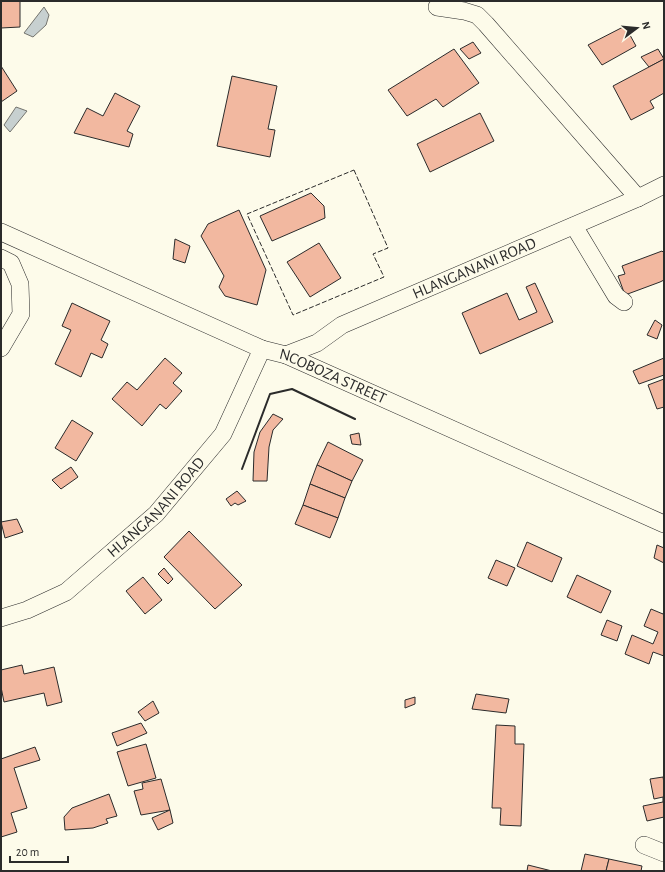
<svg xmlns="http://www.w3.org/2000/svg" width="665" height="872" viewBox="0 0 665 872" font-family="'Alegreya Sans',sans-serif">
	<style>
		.water { fill: #c7d0d0; stroke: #74746e }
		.building { fill: #f2b8a0; stroke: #2b2b2b }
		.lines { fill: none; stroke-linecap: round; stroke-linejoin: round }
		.minor-casing { stroke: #2b2b2b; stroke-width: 18 }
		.minor { stroke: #fdfbea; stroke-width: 17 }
		.fence { stroke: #2b2b2b; stroke-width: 1; stroke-dasharray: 5 2; stroke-linecap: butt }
		.wall { stroke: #2b2b2b; stroke-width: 2 }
		.labels { text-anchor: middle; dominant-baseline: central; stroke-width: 3; stroke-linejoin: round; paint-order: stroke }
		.street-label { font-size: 16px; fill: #2b2b2b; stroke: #fdfbea }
	</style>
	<rect width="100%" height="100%" fill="#fdfbea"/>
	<!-- water -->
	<g class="water">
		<path d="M44,7L49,15L46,25L33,37L24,33Z"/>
		<path d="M16,107L27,111L10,132L4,125Z"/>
	</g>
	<!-- building -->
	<g class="building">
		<path d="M1,1H20V27L1,28Z"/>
		<path d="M625,26L636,46L602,65L588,45Z"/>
		<path d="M473,42L481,53L469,59L460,49Z"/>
		<path d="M454,49L479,83L443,107L436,99L407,116L388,90Z"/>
		<path d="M658,49L664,59L649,67L641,57Z"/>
		<path d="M664,59V93L650,101L654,108L631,120L613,86Z"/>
		<path d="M1,66L17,91L1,102Z"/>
		<path d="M232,76L277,86L268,129L275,130L270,157L217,146Z"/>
		<path d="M115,93L140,106L127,131L133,134L129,147L74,133L87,108L103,116Z"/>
		<path d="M480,113L494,141L430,172L417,144Z"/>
		<path d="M311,193L324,206L325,218L272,241L260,216Z"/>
		<path d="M239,210L266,270L257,305L225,296L219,287L224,276L201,236L208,224Z"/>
		<path d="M175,239L190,246L185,263L173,259Z"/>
		<path d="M319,243L341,278L310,297L287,262Z"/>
		<path d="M662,251L664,253V280L660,282L625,295L618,276L625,274L622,266Z"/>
		<path d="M535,283L553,322L480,354L462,313L507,293L519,320L537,312L526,287Z"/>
		<path d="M72,303L110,321L101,340L108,344L102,358L91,353L81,377L55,364L71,330L62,326Z"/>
		<path d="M655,320L662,325L657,339L647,335Z"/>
		<path d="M165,358L182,373L173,383L182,391L166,409L160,404L142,426L112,399L127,382L137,390Z"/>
		<path d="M664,358V375L639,384L633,371Z"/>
		<path d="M664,379V407L657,409L648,385Z"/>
		<path d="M273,414L283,419L273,430L269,447L267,481H253L254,452L260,432Z"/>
		<path d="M72,420L93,433L76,461L55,448Z"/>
		<path d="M359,433L361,445L352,444L350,435Z"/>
		<path d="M328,442L363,460L352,481L317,465Z"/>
		<path d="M317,465L352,481L345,498L310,484Z"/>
		<path d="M71,467L78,477L61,489L52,480Z"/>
		<path d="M310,484L345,498L338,518L303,505Z"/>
		<path d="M237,491L246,501L238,505L235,503L231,506L226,499Z"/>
		<path d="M303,505L338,518L330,538L295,524Z"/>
		<path d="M17,519L23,532L5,538L1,522Z"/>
		<path d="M189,531L242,585L215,609L164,557Z"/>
		<path d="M527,542L562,558L552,582L517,566Z"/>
		<path d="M657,545L664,548V563L654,558Z"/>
		<path d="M496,560L515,568L507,586L488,578Z"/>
		<path d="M164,568L173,579L168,584L158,574Z"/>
		<path d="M577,575L611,591L601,613L567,597Z"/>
		<path d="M143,577L162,600L145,614L126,591Z"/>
		<path d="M651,609L663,614L664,611V656L653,652L649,664L625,654L632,635L653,644L658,632L644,626Z"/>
		<path d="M607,620L622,626L617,641L601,635Z"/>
		<path d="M22,665L24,674L54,667L62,702L47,706L44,693L4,702L1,687V670Z"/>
		<path d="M476,694L509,699L506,713L472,709Z"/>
		<path d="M415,697V704L405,708V700Z"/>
		<path d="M153,701L159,713L145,721L138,712Z"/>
		<path d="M141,723L147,733L117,746L112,733Z"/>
		<path d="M496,725L515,726V744H524L521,826L500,825L501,808H492Z"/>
		<path d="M146,744L156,778L128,786L117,752Z"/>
		<path d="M35,747L40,760L14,768L27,808L11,813L17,832L1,837V759Z"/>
		<path d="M663,777L664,783V817L647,821L643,806L663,802V797L654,799L650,779Z"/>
		<path d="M161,779L170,810L141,815L134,791L143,789L142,783Z"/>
		<path d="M109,794L117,816L106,819L108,823L93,828L65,830L64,817L72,808Z"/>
		<path d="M170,810L173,823L158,830L152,818Z"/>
		<path d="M585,854L609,859L606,871H581Z"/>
		<path d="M609,859L642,866L641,871H606Z"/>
		<path d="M528,865L552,871H527Z"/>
	</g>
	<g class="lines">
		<defs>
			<g id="minor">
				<path d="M437,7L464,11L477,15L486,24L638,198"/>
				<path d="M574,226L616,296L624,302"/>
				<path id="s1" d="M1,232L262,349L286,355L664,524"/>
				<path d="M1,258L11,263L20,284L21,314L1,348"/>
				<path id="s2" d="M286,355L317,343L342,325L638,198L664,185"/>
				<path id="s3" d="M1,618L27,610L66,592L156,514L223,434L262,349"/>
				<path d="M644,845L664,853"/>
			</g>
		</defs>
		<!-- minor casing -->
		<use href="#minor" class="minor-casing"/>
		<!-- minor -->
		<use href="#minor" class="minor"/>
		<!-- fence -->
		<path class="fence" d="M354,170L388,248L373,254L384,277L293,315L247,214Z"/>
		<!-- wall -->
		<path class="wall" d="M242,469L270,394L292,389L355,419"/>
	</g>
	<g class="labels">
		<!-- street labels -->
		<g class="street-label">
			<text stroke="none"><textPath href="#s2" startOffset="208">HLANGANANI ROAD</textPath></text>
			<text stroke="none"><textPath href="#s1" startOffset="362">NCOBOZA STREET</textPath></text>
			<text stroke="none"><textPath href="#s3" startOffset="194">HLANGANANI ROAD</textPath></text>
		</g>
	</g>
	<!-- border -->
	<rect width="665" height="872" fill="none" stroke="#2b2b2b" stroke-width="4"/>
	<!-- north arrow -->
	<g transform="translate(637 28) rotate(74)" stroke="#fdfbea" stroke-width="3" paint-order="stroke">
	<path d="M0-3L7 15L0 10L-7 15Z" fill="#2b2b2b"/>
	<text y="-6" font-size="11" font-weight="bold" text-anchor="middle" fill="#2b2b2b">N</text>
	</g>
	<!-- scale -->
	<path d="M10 856v6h58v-6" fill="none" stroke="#2b2b2b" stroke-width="2"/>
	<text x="16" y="856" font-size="12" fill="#2b2b2b" stroke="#fdfbea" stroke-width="3" paint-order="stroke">20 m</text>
</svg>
